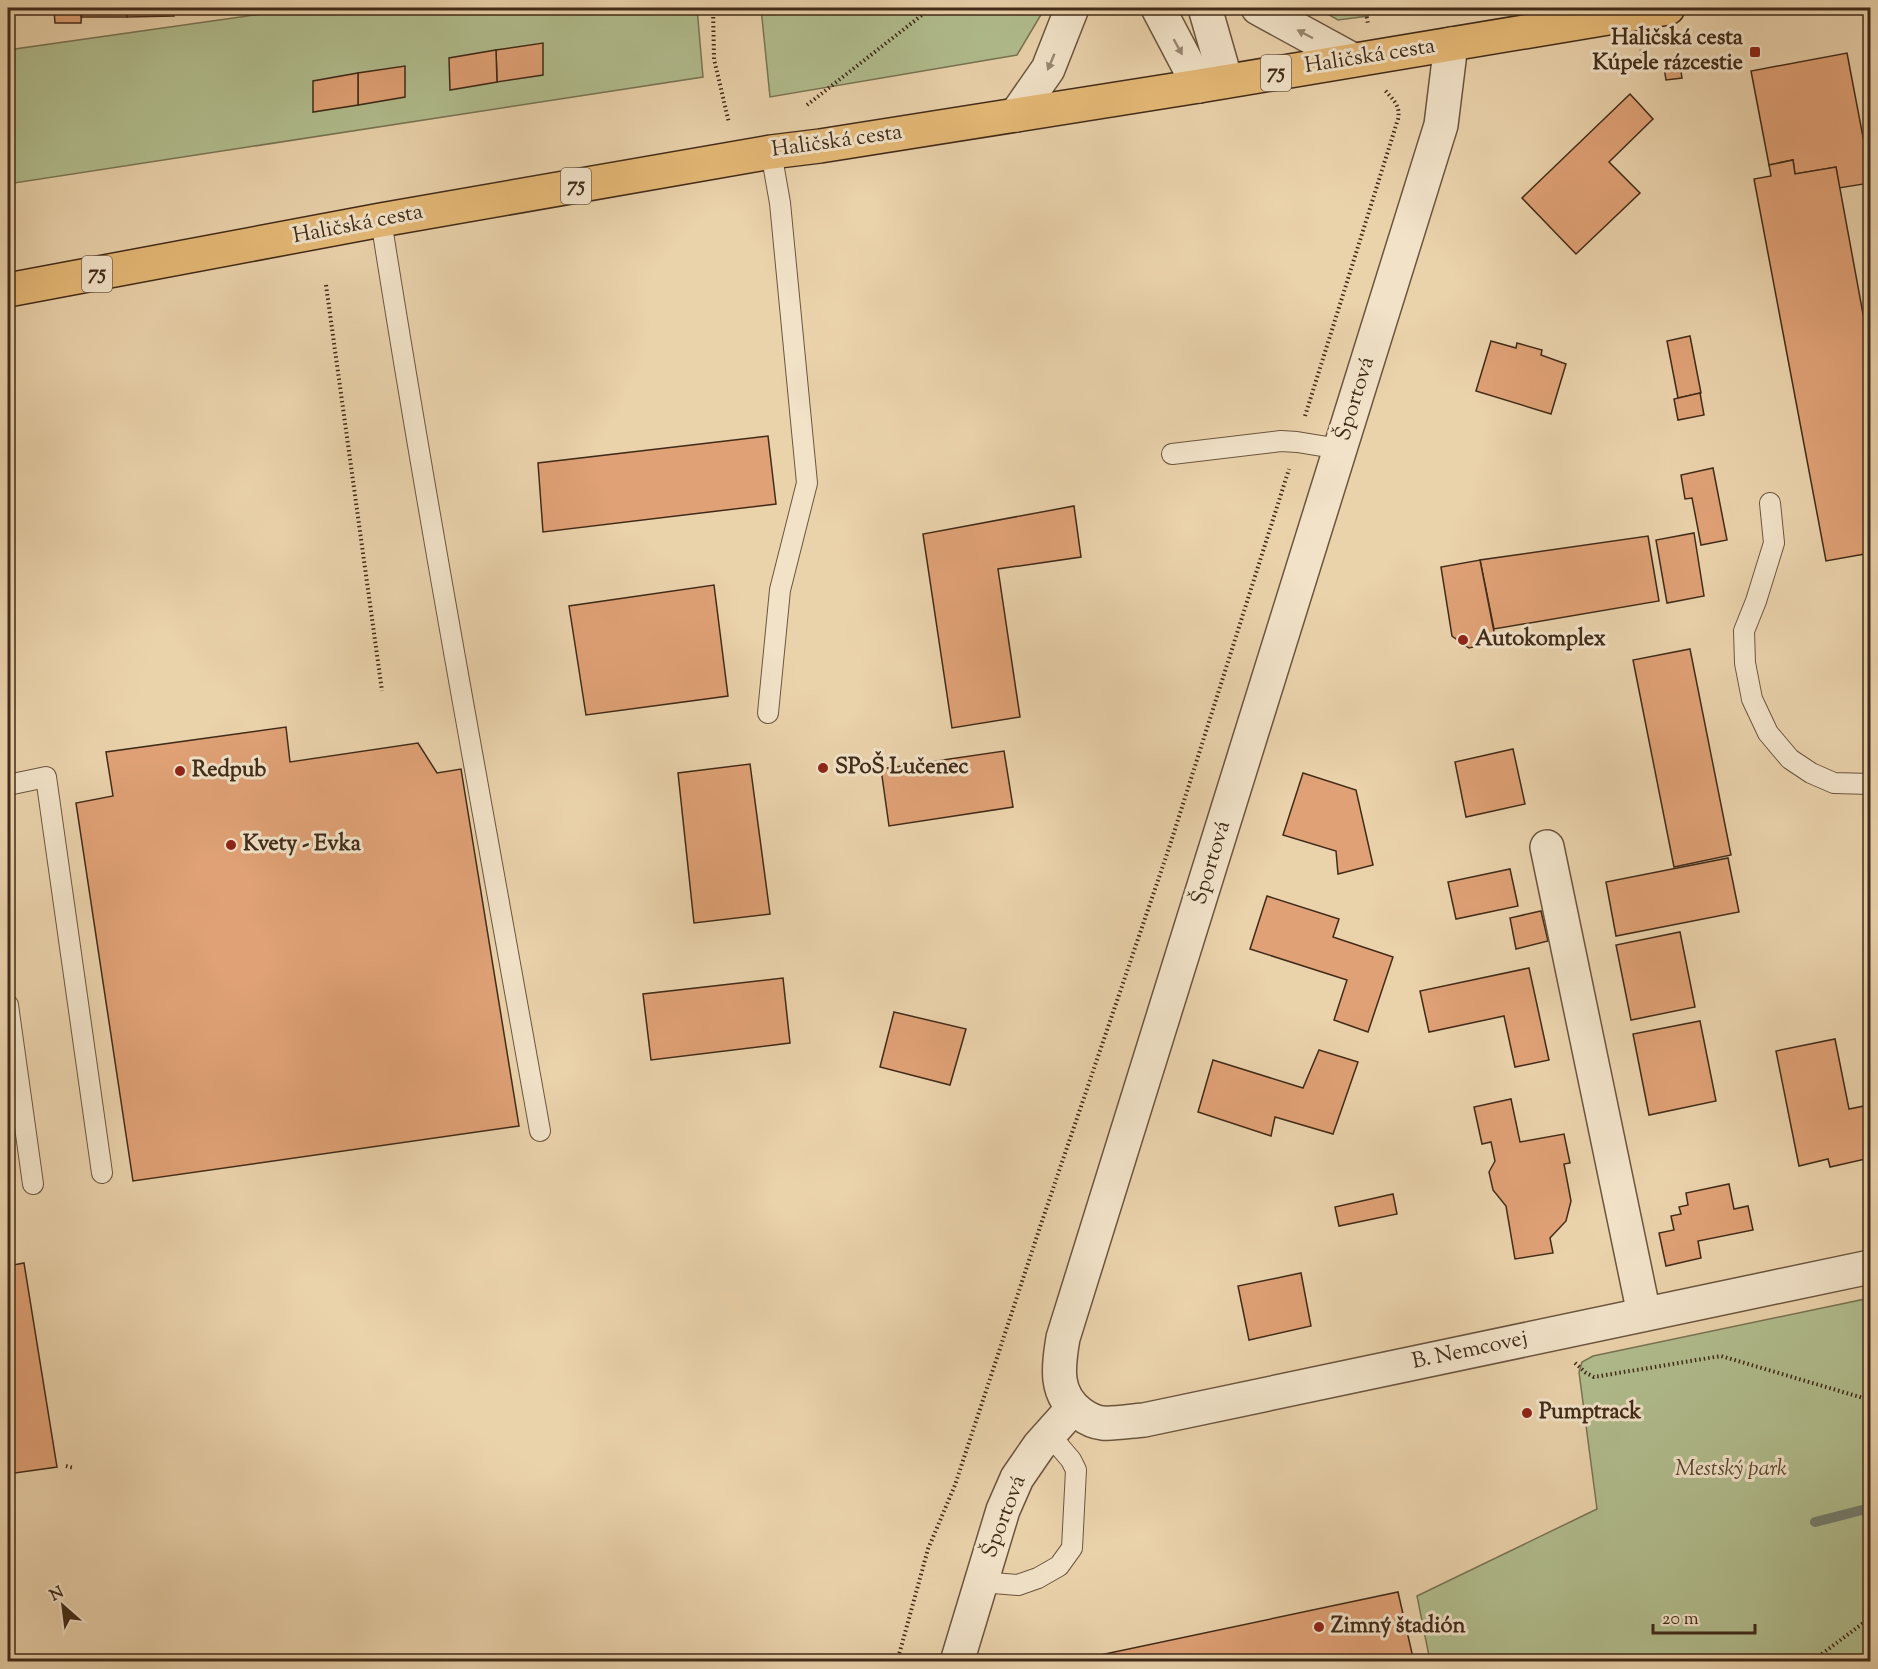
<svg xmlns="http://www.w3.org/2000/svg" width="1878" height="1669" viewBox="0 0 1878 1669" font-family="'Sorts Mill Goudy',serif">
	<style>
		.green { fill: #b1bd8e; stroke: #797454; stroke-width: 1.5 }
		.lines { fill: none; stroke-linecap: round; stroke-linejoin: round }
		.stream { stroke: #757f72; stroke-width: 10 }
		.building { fill: #dfa175; stroke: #412b19; stroke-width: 1.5 }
		.lane-casing { stroke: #6b553e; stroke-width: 22 }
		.street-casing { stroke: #6b553e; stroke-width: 36 }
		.primary-casing { stroke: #412b19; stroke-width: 36 }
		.path { stroke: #412b19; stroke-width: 4; stroke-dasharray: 1.5 3; stroke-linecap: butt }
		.lane { stroke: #f1e2c8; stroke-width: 20 }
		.street { stroke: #f1e2c8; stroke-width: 33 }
		.primary { stroke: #e5b976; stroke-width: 33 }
		.oneway { fill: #998670 }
		.poi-dot { fill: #8f2418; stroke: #f1e2c8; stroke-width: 2 }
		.labels { text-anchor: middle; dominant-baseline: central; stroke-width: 6; stroke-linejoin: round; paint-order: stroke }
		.shield { fill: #f1e2c8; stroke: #76624e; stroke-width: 1.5 }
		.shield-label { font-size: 21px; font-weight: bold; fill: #412b19 }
		.poi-label { font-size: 22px; font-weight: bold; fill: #412b19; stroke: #f1e2c8; text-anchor: start }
		.street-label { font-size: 22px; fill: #412b19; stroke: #f1e2c8 }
		.park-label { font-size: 22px; font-style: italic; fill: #574830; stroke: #f1e2c8 }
	</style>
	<rect width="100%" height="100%" fill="#ead2ab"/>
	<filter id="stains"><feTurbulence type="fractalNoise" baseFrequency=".00333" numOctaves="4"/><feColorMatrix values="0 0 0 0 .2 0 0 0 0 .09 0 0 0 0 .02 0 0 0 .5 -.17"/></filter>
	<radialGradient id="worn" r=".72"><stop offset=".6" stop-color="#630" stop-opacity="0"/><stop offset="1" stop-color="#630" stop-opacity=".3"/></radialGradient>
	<!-- green -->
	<g class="green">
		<path d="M304,8H697L703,77L8,184V50Z"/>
		<path d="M761,8H1045L1017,55L770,97Z"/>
		<path d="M1317,8H1367L1368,16L1338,20Z"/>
		<path d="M1870,1298V1661H1430L1417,1596L1597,1509L1579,1372L1582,1362L1593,1356Z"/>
	</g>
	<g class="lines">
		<!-- stream -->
		<path class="stream" d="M1815,1522L1870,1508"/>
	</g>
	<!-- building -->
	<g class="building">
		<rect x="8" y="8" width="27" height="4"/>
		<path d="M35,8H82L81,23H55L54,10L35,11Z"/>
		<path d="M82,8H127V17H81Z"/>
		<path d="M127,8H174V16L127,17Z"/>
		<path d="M543,43V75L497,82L496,50Z"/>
		<path d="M496,50L497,82L450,90L449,58Z"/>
		<path d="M1847,53L1867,158L1865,159L1870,183L1839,188L1836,167L1795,174L1793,160L1769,165L1751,71Z"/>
		<path d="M1680,64L1682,78L1666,80L1664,67Z"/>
		<path d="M405,66V97L358,105V73Z"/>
		<path d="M358,73V105L313,112V81Z"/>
		<path d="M1630,94L1653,119L1609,162L1640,193L1576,254L1522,198Z"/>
		<path d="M1793,160L1795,174L1836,167L1870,352V553L1826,561L1754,179L1771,176L1769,165Z"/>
		<path d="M1690,336L1701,393L1678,398L1667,341Z"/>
		<path d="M1491,341L1516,348L1517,343L1542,350L1541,355L1566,364L1551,414L1476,391Z"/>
		<path d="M1700,393L1704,415L1678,420L1674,399Z"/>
		<path d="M768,436L776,504L543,532L538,463Z"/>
		<path d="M1713,468L1727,540L1701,545L1692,498L1685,499L1681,475Z"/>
		<path d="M1074,506L1081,557L998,569L1020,717L952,728L923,534Z"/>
		<path d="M1694,533L1704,596L1667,603L1656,540Z"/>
		<path d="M1648,536L1659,601L1494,629L1480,560Z"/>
		<path d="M1480,560L1496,642L1469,648L1452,636L1441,567Z"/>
		<path d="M714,585L728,696L586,715L569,606Z"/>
		<path d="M1690,649L1731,855L1674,867L1633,660Z"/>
		<path d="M286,727L290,762L418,743L437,773L461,769L519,1126L133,1181L76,803L113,796L106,752Z"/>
		<path d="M1513,749L1525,804L1466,817L1455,762Z"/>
		<path d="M1004,751L1013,807L889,826L881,769Z"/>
		<path d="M750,764L770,914L694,923L678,773Z"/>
		<path d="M1303,773L1356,790L1373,865L1338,874L1336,851L1283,835Z"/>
		<path d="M1728,858L1739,912L1616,936L1606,882Z"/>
		<path d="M1510,869L1518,906L1456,919L1448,882Z"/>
		<path d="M1267,896L1339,919L1333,937L1393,957L1368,1032L1334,1020L1347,980L1250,949Z"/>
		<path d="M1541,911L1548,941L1516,949L1510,918Z"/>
		<path d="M1680,932L1695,1007L1631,1020L1616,945Z"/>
		<path d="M1529,968L1549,1060L1515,1067L1504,1016L1429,1032L1420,991Z"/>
		<path d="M783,978L790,1043L651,1060L643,994Z"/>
		<path d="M894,1012L966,1029L950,1085L880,1067Z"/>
		<path d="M1700,1021L1716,1101L1649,1115L1633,1034Z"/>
		<path d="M1835,1039L1849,1109L1869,1105L1870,1114V1158L1830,1167L1828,1159L1799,1166L1776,1051Z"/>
		<path d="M1319,1050L1358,1062L1333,1134L1275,1117L1271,1136L1198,1112L1213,1060L1303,1088Z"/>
		<path d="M1511,1099L1520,1142L1564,1134L1570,1163L1564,1164L1571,1201L1566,1221L1550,1238L1553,1253L1515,1259L1506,1206L1493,1190L1489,1172L1495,1161L1491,1142L1482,1144L1474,1107Z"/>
		<path d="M1729,1184L1734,1209L1748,1206L1753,1230L1698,1241L1701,1258L1666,1266L1659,1233L1674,1230L1671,1216L1681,1214L1679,1207L1688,1205L1686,1193Z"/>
		<path d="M1393,1194L1397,1214L1339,1226L1335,1207Z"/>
		<path d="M24,1263L57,1467L8,1474V1266Z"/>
		<path d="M1301,1273L1311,1326L1249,1340L1238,1286Z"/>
		<path d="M1398,1592L1414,1662H1067Z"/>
	</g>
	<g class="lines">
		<defs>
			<g id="lane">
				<path d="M381,220C429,524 486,828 540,1131"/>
				<path d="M1172,454L1281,441L1297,442L1340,449"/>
				<path d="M1770,503L1774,543L1756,601L1744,631L1745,663L1752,699L1768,733L1790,759L1811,773L1834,783L1870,784"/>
				<path d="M768,713L780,590L807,483L780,203L771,152"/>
				<path d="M8,785L46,777L102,1173"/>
				<path d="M8,1005L33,1184"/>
				<path d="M981,1582L1018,1585L1038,1578L1059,1566L1072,1548L1076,1470L1071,1460L1049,1434"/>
			</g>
			<g id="street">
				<path d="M1158,8L1199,86"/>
				<path d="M1205,8L1226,81"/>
				<path d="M1258,8L1353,60"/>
				<path d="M1451,44L1441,125L1063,1338C1058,1367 1054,1395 1081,1414C1088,1419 1094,1422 1102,1423C1116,1424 1130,1421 1144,1420L1870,1267"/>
				<path d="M1016,115L1048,69L1072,8"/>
				<path d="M1547,847L1644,1314"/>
				<path d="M957,1662L1003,1510L1017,1478L1039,1446L1073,1408"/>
			</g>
			<path id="primary" d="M8,290L381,220L771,152L820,146L1199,86L1668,8"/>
		</defs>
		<!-- lane casing -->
		<use href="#lane" class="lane-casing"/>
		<!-- street casing -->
		<use href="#street" class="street-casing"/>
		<!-- primary casing -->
		<use href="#primary" class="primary-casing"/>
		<!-- path -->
		<g class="path">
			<path d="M713,8L714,59L729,123"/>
			<path d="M1365,8L1368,24"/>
			<path d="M1641,45L1643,59"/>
			<path d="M807,105L931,8"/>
			<path d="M326,285L382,691"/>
			<path d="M1305,416L1398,119C1401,105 1392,99 1384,89"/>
			<path d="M1575,1363L1586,1373L1594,1377L1721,1356L1870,1400"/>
			<path d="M66,1466L74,1468"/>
			<path d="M897,1662L928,1549L955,1485L1041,1224L1170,845L1289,469"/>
			<path d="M1811,1662L1870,1618"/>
		</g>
		<!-- lane -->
		<use href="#lane" class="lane"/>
		<!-- street -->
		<use href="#street" class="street"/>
		<!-- primary -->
		<use href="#primary" class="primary"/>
	</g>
	<!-- one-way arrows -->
	<defs><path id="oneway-solid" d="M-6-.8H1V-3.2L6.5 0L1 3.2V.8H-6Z" transform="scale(1.5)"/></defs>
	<g class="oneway">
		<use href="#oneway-solid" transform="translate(1305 34) rotate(-152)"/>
		<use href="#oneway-solid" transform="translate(1178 47) rotate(61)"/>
		<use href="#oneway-solid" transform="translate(1051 62) rotate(113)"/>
	</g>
	<!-- markers -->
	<g class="poi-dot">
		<rect x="1749" y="46" width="12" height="12" rx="3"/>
		<circle cx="1463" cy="640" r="6"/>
		<circle cx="823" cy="768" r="6"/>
		<circle cx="180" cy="771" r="6"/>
		<circle cx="231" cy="845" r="6"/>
		<circle cx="1527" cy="1413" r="6"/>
		<circle cx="1319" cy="1627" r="6"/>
	</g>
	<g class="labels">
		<!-- shield labels -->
		<g class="shield">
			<rect x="1261" y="55" width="30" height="36" rx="4.5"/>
			<rect x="561" y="168" width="30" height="36" rx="4.5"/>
			<rect x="82" y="256" width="30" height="36" rx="4.5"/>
		</g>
		<g class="shield-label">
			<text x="1276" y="73">75</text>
			<text x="576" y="186">75</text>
			<text x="97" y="274">75</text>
		</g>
		<!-- poi labels -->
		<g class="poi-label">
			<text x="1743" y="39" text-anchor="end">Haličská cesta<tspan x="1743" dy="25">Kúpele rázcestie</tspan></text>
			<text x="1475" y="640">Autokomplex</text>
			<text x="835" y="768">SPoŠ Lučenec</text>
			<text x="192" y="771">Redpub</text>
			<text x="243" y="845">Kvety - Evka</text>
			<text x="1539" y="1413">Pumptrack</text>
			<text x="1331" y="1627">Zimný štadión</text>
		</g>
		<!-- street labels -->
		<g class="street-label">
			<text transform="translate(1370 57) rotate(-9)">Haličská cesta</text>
			<text transform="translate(837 142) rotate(-8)">Haličská cesta</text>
			<text transform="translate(358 225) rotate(-11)">Haličská cesta</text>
			<text transform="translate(1356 399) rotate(-73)">Športová</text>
			<text transform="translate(1212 863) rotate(-73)">Športová</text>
			<text transform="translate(1470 1351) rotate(-12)">B. Nemcovej</text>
			<text transform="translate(1005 1517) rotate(-69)">Športová</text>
		</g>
		<!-- park labels -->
		<g class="park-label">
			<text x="1731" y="1470">Mestský park</text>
		</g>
	</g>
	<!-- margin -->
	<rect width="1878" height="1669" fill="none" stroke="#ead2ab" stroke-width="30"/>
	<rect x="9" y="9" width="1860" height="1651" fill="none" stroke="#412b19" stroke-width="3"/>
	<rect x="15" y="15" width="1848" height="1639" fill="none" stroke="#412b19" stroke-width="1.5"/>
	<!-- north arrow -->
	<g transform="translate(63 1606) rotate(332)" stroke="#f1e2c8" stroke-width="4.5" paint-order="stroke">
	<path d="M0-4.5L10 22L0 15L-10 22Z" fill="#412b19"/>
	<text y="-9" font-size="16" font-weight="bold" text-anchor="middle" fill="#412b19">N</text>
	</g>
	<!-- scale -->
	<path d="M1653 1624v9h102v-9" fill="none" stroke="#412b19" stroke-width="3"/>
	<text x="1662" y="1624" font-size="18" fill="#412b19" stroke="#f1e2c8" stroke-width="4.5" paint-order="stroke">20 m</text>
	<rect width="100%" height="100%" filter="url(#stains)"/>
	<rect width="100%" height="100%" fill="url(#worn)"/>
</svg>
